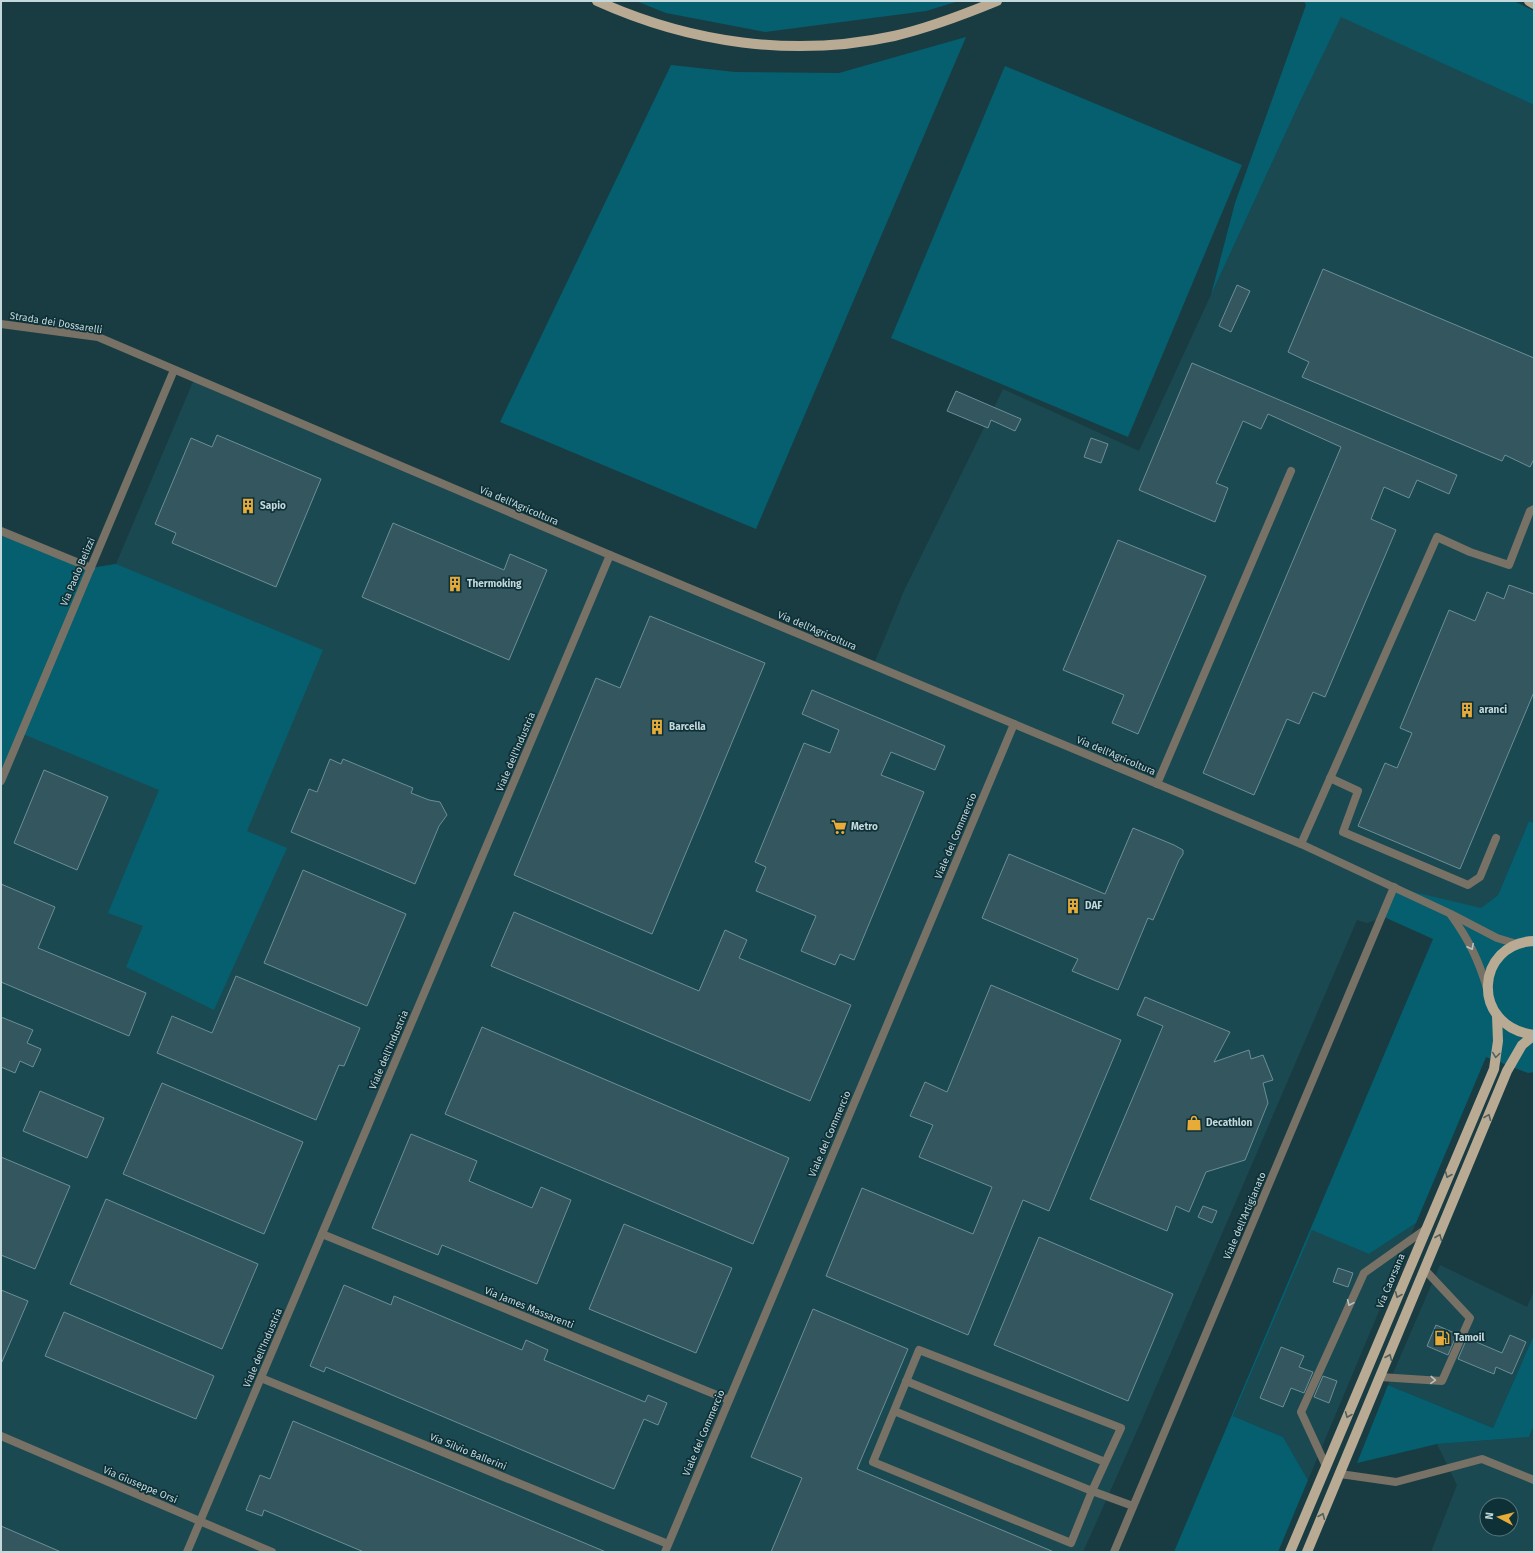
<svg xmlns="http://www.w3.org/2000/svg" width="1535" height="1553" viewBox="0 0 1535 1553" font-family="'Fira Sans',sans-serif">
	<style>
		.built { fill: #1b4952; fill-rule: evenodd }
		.green { fill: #055f6e }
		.building { fill: #34565e; stroke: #6b8f97 }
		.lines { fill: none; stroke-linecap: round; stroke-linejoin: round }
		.lane { stroke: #787166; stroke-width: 8 }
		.street { stroke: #787166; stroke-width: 8 }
		.primary { stroke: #b9aa94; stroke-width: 10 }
		.oneway { stroke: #b6c3c4 }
		.oneway2 { stroke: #52615d }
		.labels { text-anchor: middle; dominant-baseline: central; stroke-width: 3.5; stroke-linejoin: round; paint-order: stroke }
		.street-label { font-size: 10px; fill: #c5d8dc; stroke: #0e3138 }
		.poi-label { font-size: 10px; font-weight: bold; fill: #c5d8dc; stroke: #0e3138; text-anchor: start }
	</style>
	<rect width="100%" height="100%" fill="#193c43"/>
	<!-- built -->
	<g class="built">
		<path d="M1341,16L1534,105V823L1529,821L1498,895L1481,909L1393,887L1384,917L1367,923L1357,920L1140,1424L1083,1552H1V531L91,568L116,564L195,377L874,664L904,591L1003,389L1139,451L1300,102Z"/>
		<path d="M1416,1223L1308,1480L1283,1437L1233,1416L1312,1229L1369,1254Z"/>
		<path d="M1440,1265L1527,1307L1534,1291V1335L1493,1428L1388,1385Z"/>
		<path d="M1534,1425V1552H1431L1457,1485L1437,1444L1529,1437ZM1487,1505H1511V1529H1487Z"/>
	</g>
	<!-- green -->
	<g class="green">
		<path d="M636,1H959L926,11L765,32L666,13Z"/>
		<path d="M1304,1H1514L1534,11V105L1341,17L1300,102L1211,295L1235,203L1306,5Z"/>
		<path d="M966,37L756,529L500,422L671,65L735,72L839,73Z"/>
		<path d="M1005,66L1242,165L1128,437L891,338Z"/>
		<path d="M1,531L91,568L116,564L323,650L247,831L287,848L214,1010L126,967L143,926L108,913L159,790L23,734L1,784Z"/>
		<path d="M1529,821L1534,823V1072L1528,1073L1486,1057L1416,1223L1369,1254L1312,1230L1233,1416L1283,1437L1308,1480L1278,1552H1174L1433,939L1384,917L1393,887L1481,908L1498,895Z"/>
		<path d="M1534,1335V1425L1529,1437L1437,1444L1357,1463L1388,1385L1493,1428Z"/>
	</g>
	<!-- building -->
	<g class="building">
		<path d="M1323,269L1534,358V459L1530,467L1505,455L1502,461L1302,377L1309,362L1288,352Z"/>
		<path d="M1237,285L1250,291L1231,332L1219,326Z"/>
		<path d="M1192,363L1457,475L1449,494L1417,480L1409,498L1384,487L1371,519L1396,530L1325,697L1313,692L1299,724L1287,719L1254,795L1203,773L1341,447L1268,414L1261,429L1243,421L1216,483L1228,488L1215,522L1139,490Z"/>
		<path d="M956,391L1021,419L1015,431L991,420L988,428L947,411Z"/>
		<path d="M217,435L321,479L276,587L172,543L176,533L155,524L191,438L212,447Z"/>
		<path d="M1091,438L1108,444L1101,463L1084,457Z"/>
		<path d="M393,523L504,570L510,554L547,570L509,660L362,597Z"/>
		<path d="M1118,540L1206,576L1138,734L1112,723L1124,695L1063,670Z"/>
		<path d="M1509,585L1534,594V692L1460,869L1358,826L1385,763L1397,768L1412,733L1400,728L1449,610L1475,621L1487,592L1504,599Z"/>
		<path d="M650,616L765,663L652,934L514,875L596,678L620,688Z"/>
		<path d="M812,690L945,746L935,770L891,752L881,775L924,792L854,960L840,954L835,965L801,951L816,916L756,891L766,867L755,862L804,743L830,753L839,730L802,714Z"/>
		<path d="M330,759L341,764L343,759L413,788L411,793L429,800L440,802L447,815L439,826L415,884L291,832L309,789L317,792Z"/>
		<path d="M44,770L108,797L77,870L14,843Z"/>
		<path d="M1133,828L1174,845L1183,850V854L1179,860L1153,920L1148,918L1118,990L1072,971L1078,959L982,918L1009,854L1105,894Z"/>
		<path d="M303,870L406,914L367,1006L264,963Z"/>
		<path d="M1,884L55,907L38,948L146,993L129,1036L1,982Z"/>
		<path d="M514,912L699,991L725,930L747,940L739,958L851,1005L810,1101L491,966Z"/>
		<path d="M236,976L360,1028L344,1066L339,1065L316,1120L157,1053L172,1016L212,1033Z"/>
		<path d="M991,985L1121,1040L1049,1211L1023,1200L968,1335L826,1276L862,1188L973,1234L992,1187L919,1157L933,1125L910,1116L925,1082L947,1092Z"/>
		<path d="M1145,997L1230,1032L1214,1062L1249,1050L1251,1059L1263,1055L1273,1080L1263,1083L1268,1103L1245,1160L1206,1172L1189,1212L1176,1206L1167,1231L1090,1199L1163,1026L1137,1015Z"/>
		<path d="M1,1017L33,1030L27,1043L41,1049L33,1067L20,1061L15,1073L1,1067Z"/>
		<path d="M482,1027L789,1158L753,1244L445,1114Z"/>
		<path d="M162,1083L303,1142L264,1234L123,1174Z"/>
		<path d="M40,1091L104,1118L87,1158L23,1131Z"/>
		<path d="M411,1134L477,1161L469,1181L532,1208L541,1187L571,1200L537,1284L442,1245L438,1255L372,1228Z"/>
		<path d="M1,1157L70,1186L35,1269L1,1255Z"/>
		<path d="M106,1199L258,1264L222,1349L70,1284Z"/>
		<path d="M1203,1206L1217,1211L1212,1223L1198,1217Z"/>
		<path d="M624,1224L732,1268L696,1353L589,1309Z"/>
		<path d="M1039,1237L1173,1294L1128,1401L994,1345Z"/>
		<path d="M1338,1268L1353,1273L1348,1287L1333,1282Z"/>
		<path d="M344,1285L391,1305L394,1296L522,1350L526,1340L548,1350L544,1360L645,1402L648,1395L667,1403L658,1425L644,1419L614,1489L326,1367L324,1372L310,1366Z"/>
		<path d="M1,1290L28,1301L1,1364Z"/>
		<path d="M813,1309L908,1349L857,1469L1054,1552H771L802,1478L751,1457Z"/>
		<path d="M64,1312L214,1376L196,1419L45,1356Z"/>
		<path d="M1436,1325L1457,1334L1448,1355L1427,1346Z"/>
		<path d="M1510,1335L1526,1342L1512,1374L1496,1367L1494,1374L1458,1359L1467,1338L1502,1353Z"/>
		<path d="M1281,1347L1304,1356L1299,1367L1313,1372L1304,1393L1291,1388L1283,1407L1260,1398Z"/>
		<path d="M1323,1376L1337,1381L1329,1403L1314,1397Z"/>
		<path d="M293,1421L606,1552H364L264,1510L262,1516L246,1510L260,1475L270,1479Z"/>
		<path d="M1,1526L61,1552H1Z"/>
	</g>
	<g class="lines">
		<!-- lane -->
		<g class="lane">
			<path d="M1330,778L1358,791L1343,832L1468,885L1480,877L1496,838"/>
			<path d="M1157,784L1291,471"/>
			<path d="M1301,844L1437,537L1470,552L1509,565L1530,511L1534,509"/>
			<path d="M1380,1377L1442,1381L1470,1318L1425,1270"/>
			<path d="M906,1381L1105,1462"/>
			<path d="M894,1411L1092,1491L1071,1543L873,1462L919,1350L1121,1428L1092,1491L1133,1506"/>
			<path d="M1326,1466L1301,1412L1364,1273L1426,1229"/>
			<path d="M1340,1474L1396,1482L1482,1459L1534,1480"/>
		</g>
		<!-- street -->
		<g class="street">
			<path d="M1,324L98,337L610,555L1301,844L1451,914L1497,938L1517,944"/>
			<path d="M1,531L91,568"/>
			<path d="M1,781L174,370"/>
			<path d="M1451,915C1469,940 1478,959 1487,988"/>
			<path d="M322,1234L729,1400"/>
			<path d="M261,1378L668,1544"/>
			<path d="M1,1436L272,1552"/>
			<path d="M187,1552L610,555"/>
			<path d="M665,1552L1014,724"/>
			<path d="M1114,1552L1394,887"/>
		</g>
		<!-- primary -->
		<g class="primary">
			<path d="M597,1C690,43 793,58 894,36C929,28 963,15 997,1"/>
			<path d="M1529,1L1534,4"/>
			<path d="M1534,941C1476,943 1469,1026 1534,1035"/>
			<path d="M1290,1552L1494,1069L1498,1041L1497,1016"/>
			<path d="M1307,1552L1507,1071L1522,1045L1534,1035"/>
		</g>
	</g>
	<!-- one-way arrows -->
	<defs><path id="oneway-chevron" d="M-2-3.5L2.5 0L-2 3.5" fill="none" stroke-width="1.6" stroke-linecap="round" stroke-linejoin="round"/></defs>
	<g class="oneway">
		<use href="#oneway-chevron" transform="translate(1471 947) rotate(63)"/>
		<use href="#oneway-chevron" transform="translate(1350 1303) rotate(114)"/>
		<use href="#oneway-chevron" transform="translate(1433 1380) rotate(3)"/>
	</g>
	<g class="oneway2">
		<use href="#oneway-chevron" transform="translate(1496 1055) rotate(98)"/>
		<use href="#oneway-chevron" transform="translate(1488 1117) rotate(-68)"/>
		<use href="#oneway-chevron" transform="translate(1448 1175) rotate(113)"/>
		<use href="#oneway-chevron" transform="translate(1439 1237) rotate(-68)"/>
		<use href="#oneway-chevron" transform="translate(1398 1295) rotate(113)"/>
		<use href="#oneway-chevron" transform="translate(1389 1357) rotate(-67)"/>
		<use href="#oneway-chevron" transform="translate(1348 1415) rotate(113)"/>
		<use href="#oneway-chevron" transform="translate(1322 1516) rotate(-67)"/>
	</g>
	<!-- icons -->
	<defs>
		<symbol id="building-bare" viewBox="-9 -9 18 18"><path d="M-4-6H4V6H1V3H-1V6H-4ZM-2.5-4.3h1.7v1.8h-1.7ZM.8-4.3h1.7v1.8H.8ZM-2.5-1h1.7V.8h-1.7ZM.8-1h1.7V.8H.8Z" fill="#e9ab38" stroke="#0e3138" stroke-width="2.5" paint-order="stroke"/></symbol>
		<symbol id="supermarket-bare" viewBox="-9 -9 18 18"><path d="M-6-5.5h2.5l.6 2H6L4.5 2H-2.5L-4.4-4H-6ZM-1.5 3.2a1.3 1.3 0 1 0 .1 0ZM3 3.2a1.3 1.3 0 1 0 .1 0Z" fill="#e9ab38" stroke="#0e3138" stroke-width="2.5" paint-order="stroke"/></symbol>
		<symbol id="shop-bare" viewBox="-9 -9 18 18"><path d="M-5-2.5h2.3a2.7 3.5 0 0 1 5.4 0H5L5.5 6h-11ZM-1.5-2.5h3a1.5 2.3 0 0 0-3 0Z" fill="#e9ab38" stroke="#0e3138" stroke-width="2.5" paint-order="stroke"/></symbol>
		<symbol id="fuel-bare" viewBox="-9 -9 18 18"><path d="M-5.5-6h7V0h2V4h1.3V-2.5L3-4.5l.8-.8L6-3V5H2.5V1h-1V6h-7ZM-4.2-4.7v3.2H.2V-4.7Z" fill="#e9ab38" stroke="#0e3138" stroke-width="2.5" paint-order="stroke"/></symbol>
	</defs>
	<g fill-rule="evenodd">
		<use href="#building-bare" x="237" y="495" width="22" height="22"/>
		<use href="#building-bare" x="444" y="573" width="22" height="22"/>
		<use href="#building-bare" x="1456" y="699" width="22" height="22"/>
		<use href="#building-bare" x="646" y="716" width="22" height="22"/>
		<use href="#supermarket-bare" x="828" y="816" width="22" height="22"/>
		<use href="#building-bare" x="1062" y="895" width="22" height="22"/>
		<use href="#shop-bare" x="1183" y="1112" width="22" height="22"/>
		<use href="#fuel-bare" x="1431" y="1327" width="22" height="22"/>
	</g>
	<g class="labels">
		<!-- street labels -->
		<g class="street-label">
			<text transform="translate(56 323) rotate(9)">Strada dei Dossarelli</text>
			<text transform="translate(519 506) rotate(23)">Via dell'Agricoltura</text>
			<text transform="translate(78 572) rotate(-67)">Via Paolo Belizzi</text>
			<text transform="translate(817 631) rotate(23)">Via dell'Agricoltura</text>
			<text transform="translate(516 752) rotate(-67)">Viale dell'Industria</text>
			<text transform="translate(1116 756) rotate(23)">Via dell'Agricoltura</text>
			<text transform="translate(956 836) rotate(-67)">Viale del Commercio</text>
			<text transform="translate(389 1050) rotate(-67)">Viale dell'Industria</text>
			<text transform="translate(830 1134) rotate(-67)">Viale del Commercio</text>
			<text transform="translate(1245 1216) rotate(-67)">Viale dell'Artigianato</text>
			<text transform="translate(1391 1281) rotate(-67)">Via Caorsana</text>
			<text transform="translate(529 1308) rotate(22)">Via James Massarenti</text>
			<text transform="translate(263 1348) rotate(-67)">Viale dell'Industria</text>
			<text transform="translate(704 1433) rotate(-67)">Viale del Commercio</text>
			<text transform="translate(468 1452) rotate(22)">Via Silvio Ballerini</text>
			<text transform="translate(140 1485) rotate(23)">Via Giuseppe Orsi</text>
		</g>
		<!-- poi labels -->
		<g class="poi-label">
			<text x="260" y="506">Sapio</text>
			<text x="467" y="584">Thermoking</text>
			<text x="1479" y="710">aranci</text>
			<text x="669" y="727">Barcella</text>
			<text x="851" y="827">Metro</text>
			<text x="1085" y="906">DAF</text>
			<text x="1206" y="1123">Decathlon</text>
			<text x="1454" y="1338">Tamoil</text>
		</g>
	</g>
	<!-- border -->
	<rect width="1535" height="1553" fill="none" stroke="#c5d8dc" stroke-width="4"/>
	<!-- north arrow -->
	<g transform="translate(1499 1517) rotate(277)"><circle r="19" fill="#0e3138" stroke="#57747a"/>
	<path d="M0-3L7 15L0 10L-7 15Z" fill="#e9ab38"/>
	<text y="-6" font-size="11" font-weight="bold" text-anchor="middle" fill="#c5d8dc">N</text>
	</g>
</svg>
